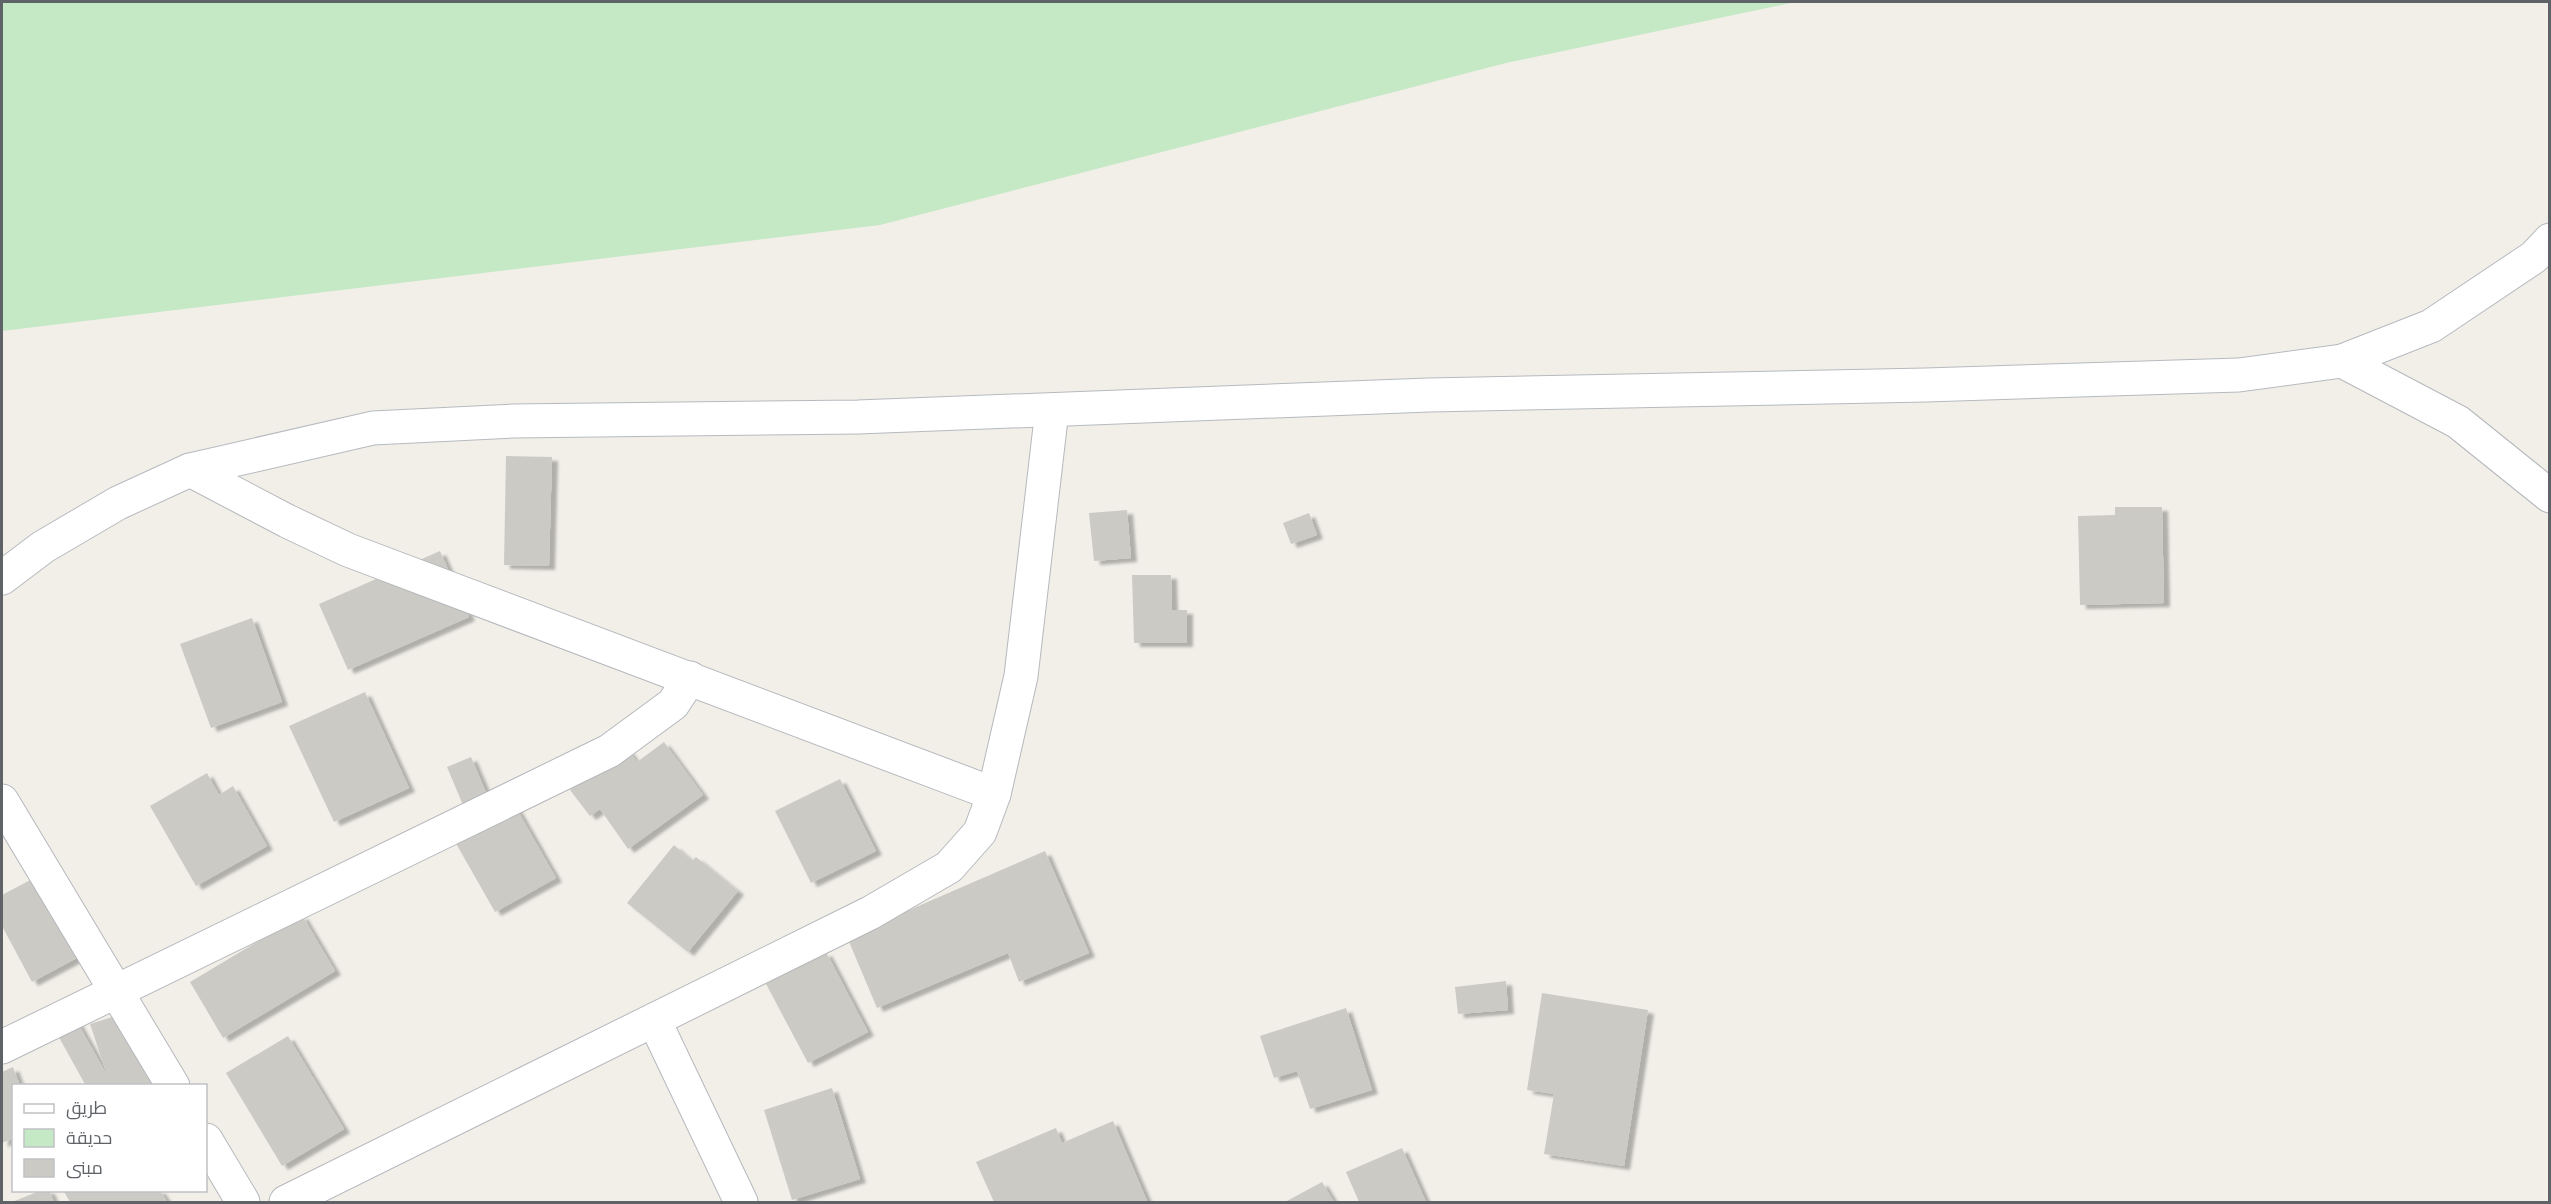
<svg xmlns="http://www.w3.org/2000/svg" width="2551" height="1204" viewBox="0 0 2551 1204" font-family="Cabin,Cairo,sans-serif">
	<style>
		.green { fill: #c5e8c5 }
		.building { fill: #cccac5; filter: url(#shadow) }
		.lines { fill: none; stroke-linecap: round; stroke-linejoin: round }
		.minor-casing { stroke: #b5b8bc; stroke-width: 35 }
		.secondary-casing { stroke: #b6babf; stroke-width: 35 }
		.minor { stroke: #fff; stroke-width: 33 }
		.secondary { stroke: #fff; stroke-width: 33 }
	</style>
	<defs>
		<filter id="shadow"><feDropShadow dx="6" dy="4" stdDeviation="1.5" flood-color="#0004"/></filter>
	</defs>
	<rect width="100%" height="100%" fill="#f1efe8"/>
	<!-- green -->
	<path class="green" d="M2,2H1796L1506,63L880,225L2,331Z"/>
	<!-- building -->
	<g class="building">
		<path d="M506,456L552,457L549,566L504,565Z"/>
		<path d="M2115,507H2162L2164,603L2080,605L2078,516L2115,515Z"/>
		<path d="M1127,510L1131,558L1094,561L1089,513Z"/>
		<path d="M1309,513L1317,535L1291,544L1283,523Z"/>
		<path d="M440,551L469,617L348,670L319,604Z"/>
		<path d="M1132,575H1171L1172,610H1187V643H1134Z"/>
		<path d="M252,618L282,702L211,728L180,644Z"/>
		<path d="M365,692L409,788L334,822L289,726Z"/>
		<path d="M664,742L703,795L628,849L600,809L590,816L570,790L627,749L637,762Z"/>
		<path d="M471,757L496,816L515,806L556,878L495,912L454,840L468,817L447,767Z"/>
		<path d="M207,773L219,795L233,786L267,846L196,886L150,806Z"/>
		<path d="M840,779L876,851L811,883L775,811Z"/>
		<path d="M674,845L692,861L696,857L738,891L688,952L627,903Z"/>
		<path d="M1045,851L1089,953L1019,982L1008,953L877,1008L847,937Z"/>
		<path d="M55,867L97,947L32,982L2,926V895Z"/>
		<path d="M302,915L335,971L223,1038L190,982Z"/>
		<path d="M826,952L868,1032L808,1063L766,984Z"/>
		<path d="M1506,981L1508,1010L1458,1014L1455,987Z"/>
		<path d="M1542,993L1648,1010L1624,1166L1544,1154L1554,1094L1527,1090Z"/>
		<path d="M141,1008L163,1079L142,1086H86L56,1032L76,1020L107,1075L90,1024Z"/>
		<path d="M1346,1008L1372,1090L1310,1109L1297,1071L1274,1078L1260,1036Z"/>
		<path d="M288,1036L344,1129L282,1166L226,1073Z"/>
		<path d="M13,1067L20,1086H14V1138L2,1143V1072Z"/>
		<path d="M832,1088L860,1179L792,1200L764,1110Z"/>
		<path d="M1113,1121L1147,1201L994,1202L976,1162L1056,1128L1062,1143Z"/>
		<path d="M1402,1148L1426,1202H1359L1346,1172Z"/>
		<path d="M1322,1182L1334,1202H1285Z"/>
		<path d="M42,1190H49L54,1202H12Z"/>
		<path d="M63,1190H160L167,1202H70Z"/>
	</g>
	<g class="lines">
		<defs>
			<g id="minor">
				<path d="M2342,361L2458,422L2550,496"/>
				<path d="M190,470L287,521L348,550L994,794"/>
				<path d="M2,801L173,1086"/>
				<path d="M654,1020L741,1202"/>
				<path d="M2,1047L609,751L673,704L690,678"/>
				<path d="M206,1140L243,1202"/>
				<path d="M286,1202L870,913L949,867L980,832L994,794L1021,676L1052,410"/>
			</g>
			<path id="secondary" d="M2,578L43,547L118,503L190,470L373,428L513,421L858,417L1429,395L1926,385L2239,375L2342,361L2431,326L2534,257L2550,240"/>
		</defs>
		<!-- minor casing -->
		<use href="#minor" class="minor-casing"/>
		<!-- secondary casing -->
		<use href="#secondary" class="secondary-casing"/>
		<!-- minor -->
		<use href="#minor" class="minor"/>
		<!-- secondary -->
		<use href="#secondary" class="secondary"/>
	</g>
	<!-- border -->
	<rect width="2551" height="1204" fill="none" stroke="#5f6368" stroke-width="6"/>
	<!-- legend -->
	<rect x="12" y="1084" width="195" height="108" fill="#ffffff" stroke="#bfc1c3" stroke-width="1.5"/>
	<rect x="24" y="1104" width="30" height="9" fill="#ffffff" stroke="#bfc1c3" stroke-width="1.5"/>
	<text x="66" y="1114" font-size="18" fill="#5f6368">طريق</text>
	<rect x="24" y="1129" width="30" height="18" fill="#c5e8c5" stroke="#bfc1c3" stroke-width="1.5"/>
	<text x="66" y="1144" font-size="18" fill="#5f6368">حديقة</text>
	<rect x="24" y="1159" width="30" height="18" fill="#cccac5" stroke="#bfc1c3" stroke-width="1.5"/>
	<text x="66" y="1174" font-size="18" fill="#5f6368">مبنى</text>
</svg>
